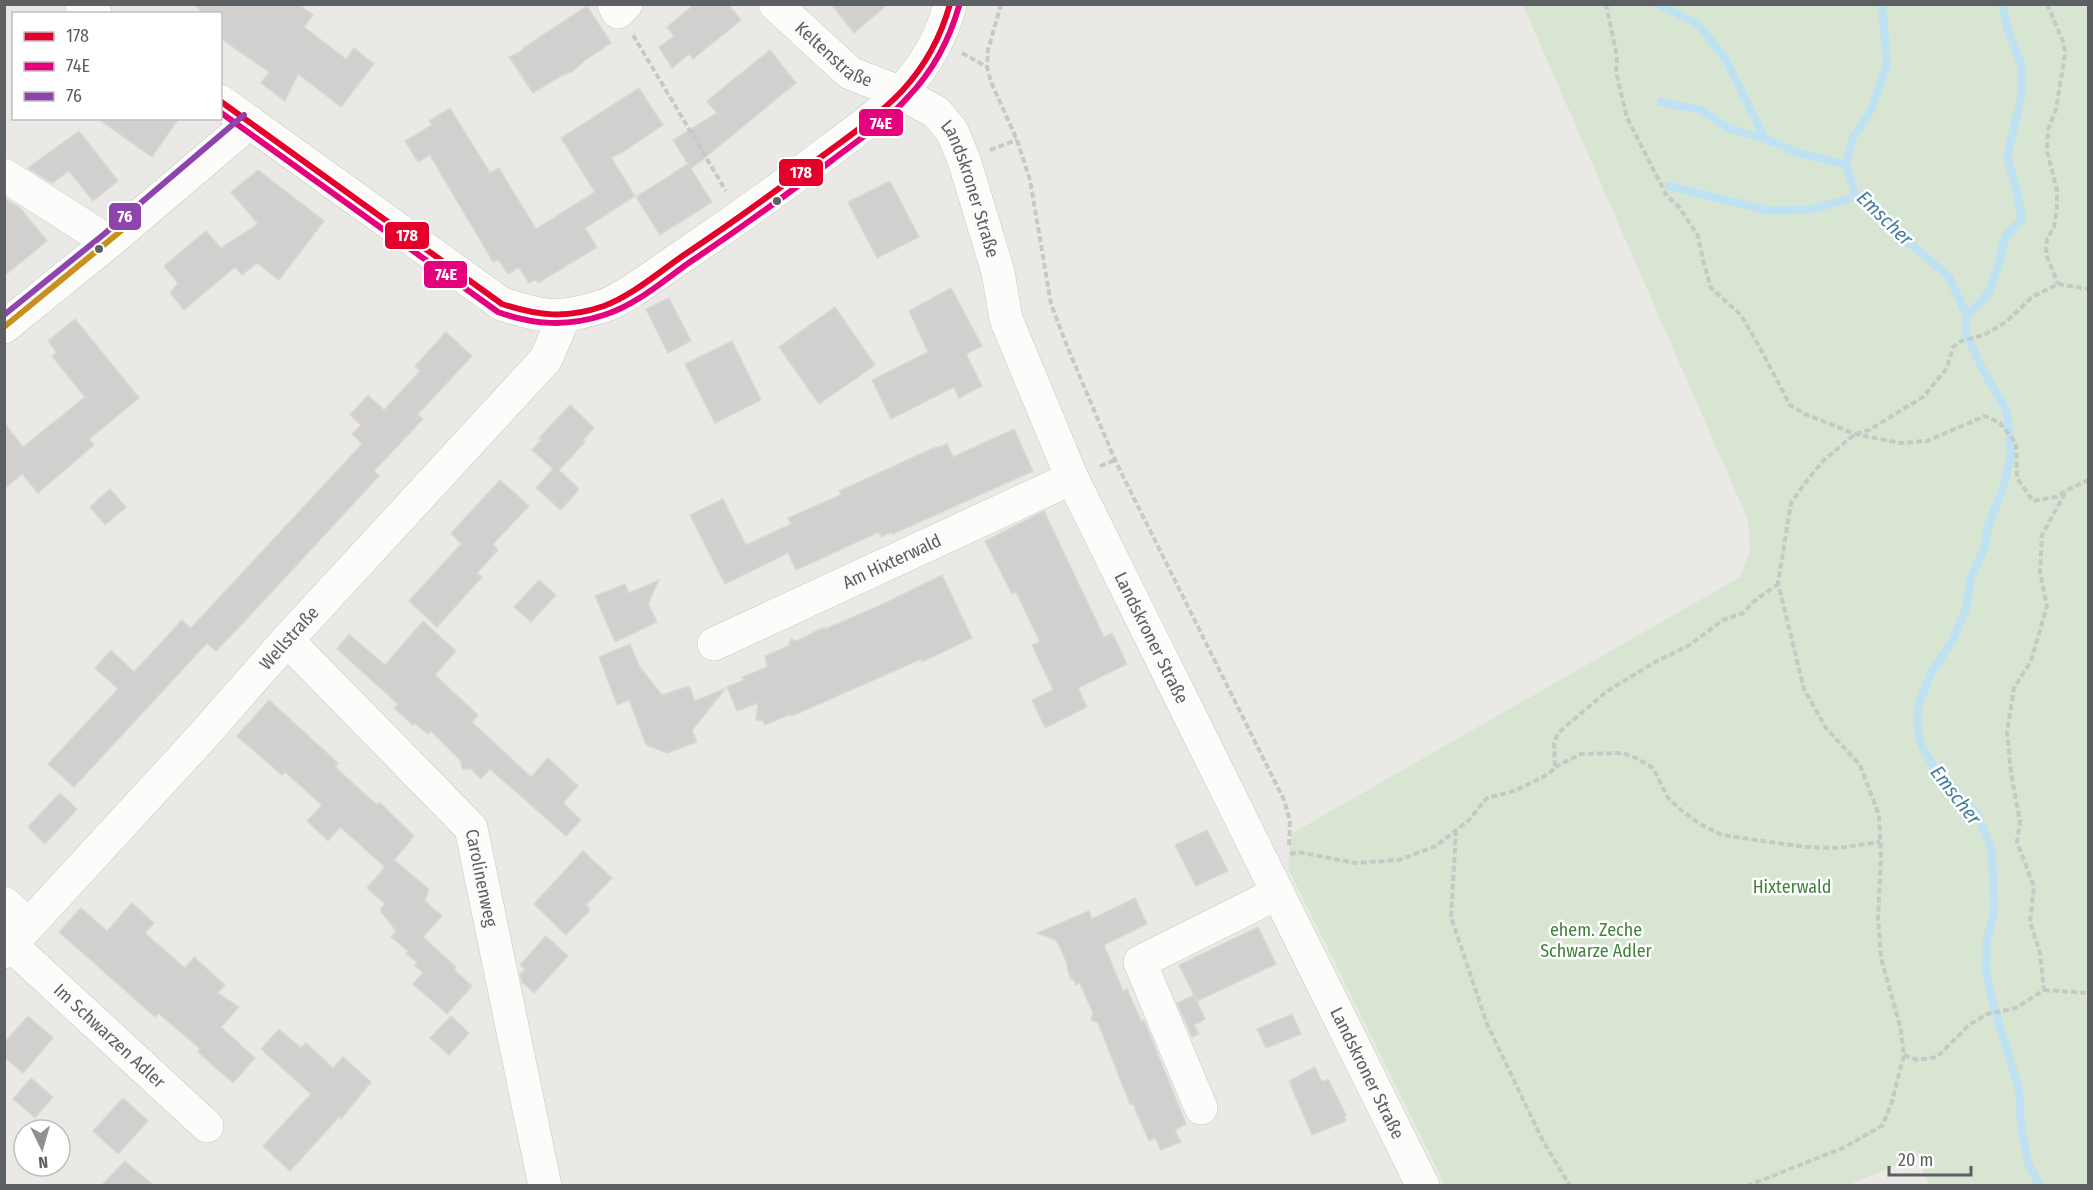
<svg xmlns="http://www.w3.org/2000/svg" width="2093" height="1190" viewBox="0 0 2093 1190" font-family="'Fira Sans Condensed',sans-serif">
	<style>
		.green { fill: #d7e5d2 }
		.lines { fill: none; stroke-linecap: round; stroke-linejoin: round }
		.stream { stroke: #bee2f2; stroke-width: 8 }
		.building { fill: #d2d0cf; stroke: #dad8d6; stroke-width: 1.5 }
		.minor-casing { stroke: #c7c7c6; stroke-width: 34 }
		.path { stroke: #c5cac7; stroke-width: 4; stroke-dasharray: 6 3; stroke-linecap: butt }
		.minor { stroke: #fcfcfb; stroke-width: 33 }
		.bus-1-casing { stroke: #fff; stroke-width: 10 }
		.bus-2-casing { stroke: #fff; stroke-width: 10 }
		.bus-3-casing { stroke: #fff; stroke-width: 10 }
		.bus-4-casing { stroke: #fff; stroke-width: 10 }
		.bus-1 { stroke: #e4002b; stroke-width: 6 }
		.bus-2 { stroke: #e5007d; stroke-width: 6 }
		.bus-3 { stroke: #8e44ad; stroke-width: 6 }
		.bus-4 { stroke: #c8911e; stroke-width: 6 }
		.bus-dot { fill: #5c6063; stroke: #fff; stroke-width: 2 }
		.labels { text-anchor: middle; dominant-baseline: central; stroke-width: 5; stroke-linejoin: round; paint-order: stroke }
		.street-label { font-size: 18px; fill: #5c6063; stroke: #fff }
		.park-label { font-size: 18px; fill: #42813d; stroke: #fff }
		.water-label { font-size: 20px; font-style: italic; fill: #467c9f; stroke: #fff }
		.line-badge { stroke: #fff; stroke-width: 2 }
		.badge-label { font-size: 16px; text-anchor: middle; font-weight: bold; fill: #fff }
	</style>
	<rect width="100%" height="100%" fill="#ebe9e6"/>
	<!-- green -->
	<path class="green" d="M1523,5H2088V1185H1929L1917,1156L1849,1185H1445L1288,868L1291,834L1740,577L1750,551L1748,520Z"/>
	<g class="lines">
		<!-- stream -->
		<g class="stream">
			<path d="M1658,4L1699,25L1726,60L1765,139L1799,153L1846,165"/>
			<path d="M1882,4L1887,64L1871,110L1852,139L1846,165L1856,197L1949,277L1967,316L1965,330L1981,366L2007,412L2011,452L2004,486L1989,523L1984,549L1970,580L1966,609L1952,641L1931,673L1919,703L1917,722L1921,745L1935,769L1977,814L1992,850L1994,912L1987,939L1986,970L1992,1000L2019,1089L2021,1125L2028,1163L2040,1186"/>
			<path d="M1661,102L1701,110L1728,128L1765,139"/>
			<path d="M1669,186L1771,211L1813,209L1856,197"/>
			<path d="M1967,316L1988,294L1998,267L2005,237L2022,219L2017,192L2007,157L2021,98V64L2008,31L2002,4"/>
		</g>
	</g>
	<!-- building -->
	<g class="building">
		<path d="M194,4H298L313,15L304,27L346,59L354,48L374,64L341,107L298,74L285,101L261,83L269,72L220,38V14H204Z"/>
		<path d="M695,4H728L741,20L693,59L689,54L672,68L659,47L674,36L667,27Z"/>
		<path d="M831,4H888L854,33Z"/>
		<path d="M587,6L611,43L585,60L572,72L563,75L533,93L509,57L522,51L523,48Z"/>
		<path d="M770,50L796,83L691,169L712,202L660,235L636,197L688,164L673,140L717,113L707,101Z"/>
		<path d="M639,88L663,125L621,153L611,157L635,196L585,228L597,247L538,283L536,279L529,283L519,267L508,274L498,259L493,262L430,155L418,162L405,141L432,125L429,121L450,108L490,173L499,168L536,229L595,192L561,138Z"/>
		<path d="M97,118H179L152,157Z"/>
		<path d="M79,131L118,181L93,201L69,171L52,183L28,168Z"/>
		<path d="M258,170L324,221L279,280L257,263L242,275L235,267L184,310L170,293L178,283L164,266L206,231L221,248L258,224L231,192Z"/>
		<path d="M890,181L919,237L877,258L848,202Z"/>
		<path d="M4,198L20,208L47,241L4,276Z"/>
		<path d="M951,288L982,346L966,354L982,386L959,398L954,387L891,419L872,380L928,352L909,311Z"/>
		<path d="M669,298L691,341L668,353L646,309Z"/>
		<path d="M835,307L875,365L819,404L779,347Z"/>
		<path d="M75,319L139,398L89,439L94,445L38,493L22,474L4,489L5,424L23,447L85,397L52,356L57,353L48,341Z"/>
		<path d="M446,332L472,356L418,414L423,419L374,471L379,476L243,623L216,651L207,643L74,787L48,764L118,689L95,668L111,650L134,672L182,620L191,628L362,444L352,434L361,425L350,415L368,395L384,410L420,371L415,366Z"/>
		<path d="M732,341L761,400L715,423L685,364Z"/>
		<path d="M570,405L594,428L583,440L585,442L559,470L579,489L561,510L536,488L553,469L532,450L541,440L539,438Z"/>
		<path d="M1014,429L1033,471L893,534L892,532L881,537L879,532L796,570L788,553L725,584L690,515L723,499L746,545L791,524L788,518L841,495L839,491L936,447V448L947,444L953,457Z"/>
		<path d="M500,480L529,506L493,544L498,550L477,573L482,577L437,627L409,601L461,544L451,533Z"/>
		<path d="M110,489L126,507L105,525L90,507Z"/>
		<path d="M1044,511L1104,637L1112,633L1127,664L1078,688L1087,707L1045,728L1032,700L1053,690L1032,645L1040,642L1016,592L1012,594L985,541Z"/>
		<path d="M942,575L972,638L922,662L921,659L792,716L791,714L765,725L763,721L756,720L758,703L737,711L727,687L744,680L742,677L767,667L765,656L788,646L791,639L797,641L824,627L825,629L881,605Z"/>
		<path d="M539,580L556,595L531,622L514,607Z"/>
		<path d="M659,580L648,604L657,622L615,642L595,596L625,584L629,593Z"/>
		<path d="M423,621L456,651L435,675L478,715L472,722L531,777L548,758L578,786L563,803L581,820L566,836L490,769L481,779L471,769H462L461,761L431,731L428,734L415,723L413,725L394,708L398,704L337,649L349,634L385,665Z"/>
		<path d="M630,644L639,666L662,695L689,686L695,701L726,688L692,730L697,742L667,753L646,745L629,700L617,705L599,657Z"/>
		<path d="M269,700L338,763L335,767L377,805L379,802L414,836L394,860L429,889L425,901L442,916L423,937L456,967L454,970L472,986L447,1014L413,984L423,973L415,965L417,962L406,954L408,951L391,937L396,931L380,910L385,904L367,888L385,867L340,827L328,841L307,821L322,805L285,772L282,775L237,736Z"/>
		<path d="M60,793L77,809L45,844L28,827Z"/>
		<path d="M1207,830L1228,871L1196,886L1175,845Z"/>
		<path d="M583,851L612,878L586,905L590,910L566,935L534,904Z"/>
		<path d="M1135,898L1147,924L1104,945L1123,991L1127,989L1141,1021L1144,1020L1186,1124L1175,1130L1181,1142L1161,1150L1155,1138L1149,1141L1133,1104H1130L1098,1023L1091,1020L1093,1013L1080,983L1076,985L1074,980L1071,979L1067,968L1068,966L1057,941L1037,933L1089,911L1092,919Z"/>
		<path d="M132,903L154,923L145,933L185,968L194,957L225,985L218,993L239,1007L221,1027L255,1058L233,1083L198,1052L200,1049L158,1013L155,1017L59,932L81,908L107,931Z"/>
		<path d="M1258,927L1276,964L1197,1001L1179,965Z"/>
		<path d="M546,936L568,956L534,993L522,982L520,974L525,969L520,965Z"/>
		<path d="M1194,995L1205,1019L1194,1025L1199,1034L1192,1037L1177,1003Z"/>
		<path d="M1292,1014L1301,1034L1266,1048L1257,1029Z"/>
		<path d="M28,1016L53,1038L23,1073L4,1057V1043Z"/>
		<path d="M451,1016L469,1033L449,1055L430,1038Z"/>
		<path d="M279,1029L301,1048L306,1043L333,1068L343,1057L371,1082L341,1119L339,1117L290,1171L263,1146L311,1094L261,1049Z"/>
		<path d="M1315,1067L1322,1082L1328,1079L1346,1115L1344,1116L1346,1121L1312,1135L1289,1081Z"/>
		<path d="M31,1078L53,1097L35,1118L13,1099Z"/>
		<path d="M123,1098L148,1121L118,1154L93,1131Z"/>
		<path d="M125,1161L153,1185H102Z"/>
	</g>
	<g class="lines">
		<defs>
			<g id="minor">
				<path d="M82,4L95,14"/>
				<path d="M614,4L618,12L626,4"/>
				<path id="s1" d="M775,4L850,73L901,93L936,112L952,131L964,160L998,272L1006,319L1072,478L1423,1186"/>
				<path d="M220,101L502,304C544,318 560,320 603,306C625,299 660,271 680,258C732,223 782,187 832,149C855,131 882,113 902,91C925,66 942,37 950,4"/>
				<path d="M4,175L109,242"/>
				<path d="M4,327L109,242L250,122"/>
				<path id="s2" d="M287,640L471,828L545,1186"/>
				<path id="s3" d="M714,644L1072,478"/>
				<path d="M4,903L29,925"/>
				<path id="s4" d="M11,945L207,1126"/>
				<path id="s5" d="M4,952L201,738L287,640L546,359L564,317"/>
				<path d="M1201,1108L1140,962L1278,893"/>
			</g>
		</defs>
		<!-- minor casing -->
		<use href="#minor" class="minor-casing"/>
		<!-- path -->
		<g class="path">
			<path d="M1001,4L988,50L987,67L991,82L1017,140L1030,180L1051,304L1067,346L1115,460L1284,800L1290,821L1289,847"/>
			<path d="M1606,4L1617,56L1616,72L1627,118L1667,196L1679,207L1698,236L1703,260L1711,288L1741,315L1760,348L1790,405L1805,414L1855,434L1900,443L1927,441L1985,416L2000,423L2016,443L2017,478L2033,501L2056,497L2067,490L2088,480"/>
			<path d="M2047,4L2064,44L2065,55L2056,109L2048,130L2047,151L2057,190V208L2054,227L2047,239L2046,254L2058,284"/>
			<path d="M633,35L726,191"/>
			<path d="M962,53L987,67"/>
			<path d="M990,150L1017,140"/>
			<path d="M1100,466L1115,460"/>
			<path d="M1555,767L1581,754L1623,753L1638,759L1653,768L1668,798L1681,810L1700,824L1722,835L1805,847L1838,848L1880,842"/>
			<path d="M1456,830L1451,917L1487,1024L1543,1141L1570,1186"/>
			<path d="M1290,854L1298,852L1355,863L1399,860L1436,846L1468,821L1487,798L1514,791L1549,774L1555,767L1554,743L1558,733L1606,692L1655,662L1688,646L1723,620L1743,613L1753,602L1778,584"/>
			<path d="M2044,990L2088,993"/>
			<path d="M1904,1055L1918,1060L1937,1057L1969,1025L1987,1014L2016,1008L2044,990L2040,953L2030,922L2034,887L2017,842L2020,822L2011,773L2007,732L2014,688L2031,661L2047,606L2040,572L2042,535L2065,493"/>
			<path d="M1747,1186L1843,1148L1883,1125L1892,1101L1904,1055L1900,1026L1881,958L1878,918L1881,857L1879,815L1860,765L1826,728L1804,689L1778,583L1791,503L1808,479L1824,460L1855,434L1869,430L1923,397L1947,368L1953,347L1961,341L1984,335L2006,322L2032,297L2058,284L2088,289"/>
		</g>
		<!-- minor -->
		<use href="#minor" class="minor"/>
		<defs>
			<path id="bus-1" d="M220,101L502,304C539,316 566,319 604,306C633,295 659,272 684,255C732,223 779,189 825,154C851,135 879,115 902,91C925,66 941,37 950,4"/>
			<path id="bus-2" d="M220,112L498,312C534,325 567,327 604,315C636,305 663,281 690,262C738,230 785,196 831,161C857,141 886,122 908,97C933,71 949,41 959,6"/>
			<path id="bus-3" d="M4,315L103,235L244,115"/>
			<path id="bus-4" d="M4,327L122,230"/>
		</defs>
		<!-- bus-1 casing -->
		<use href="#bus-1" class="bus-1-casing"/>
		<!-- bus-2 casing -->
		<use href="#bus-2" class="bus-2-casing"/>
		<!-- bus-3 casing -->
		<use href="#bus-3" class="bus-3-casing"/>
		<!-- bus-4 casing -->
		<use href="#bus-4" class="bus-4-casing"/>
		<!-- bus-1 -->
		<use href="#bus-1" class="bus-1"/>
		<!-- bus-2 -->
		<use href="#bus-2" class="bus-2"/>
		<!-- bus-3 -->
		<use href="#bus-3" class="bus-3"/>
		<!-- bus-4 -->
		<use href="#bus-4" class="bus-4"/>
	</g>
	<!-- markers -->
	<g class="bus-dot">
		<circle cx="777" cy="201" r="5"/>
		<circle cx="99" cy="249" r="5"/>
	</g>
	<g class="labels">
		<!-- street labels -->
		<g class="street-label">
			<text stroke="none"><textPath href="#s1" startOffset="78">Keltenstraße</textPath></text>
			<text stroke="none"><textPath href="#s1" startOffset="282">Landskroner Straße</textPath></text>
			<text stroke="none"><textPath href="#s3" startOffset="196">Am Hixterwald</textPath></text>
			<text stroke="none"><textPath href="#s5" startOffset="424">Wellstraße</textPath></text>
			<text stroke="none"><textPath href="#s1" startOffset="768">Landskroner Straße</textPath></text>
			<text stroke="none"><textPath href="#s2" startOffset="314">Carolinenweg</textPath></text>
			<text stroke="none"><textPath href="#s4" startOffset="134">Im Schwarzen Adler</textPath></text>
			<text stroke="none"><textPath href="#s1" startOffset="1254">Landskroner Straße</textPath></text>
		</g>
		<!-- park labels -->
		<g class="park-label">
			<text x="1792" y="887">Hixterwald</text>
			<text x="1596" y="930">ehem. Zeche<tspan x="1596" dy="21">Schwarze Adler</tspan></text>
		</g>
		<!-- water labels -->
		<g class="water-label">
			<text transform="translate(1885 218) rotate(44)">Emscher</text>
			<text transform="translate(1956 795) rotate(52)">Emscher</text>
		</g>
	</g>
	<g class="line-badge">
		<rect x="858" y="108" width="46" height="29" rx="6" fill="#e5007d"/>
		<rect x="778" y="158" width="46" height="29" rx="6" fill="#e4002b"/>
		<rect x="108" y="202" width="34" height="29" rx="6" fill="#8e44ad"/>
		<rect x="384" y="221" width="46" height="29" rx="6" fill="#e4002b"/>
		<rect x="423" y="260" width="45" height="29" rx="6" fill="#e5007d"/>
	</g>
	<g class="badge-label">
		<text x="881" y="129">74E</text>
		<text x="801" y="178">178</text>
		<text x="125" y="222">76</text>
		<text x="407" y="241">178</text>
		<text x="446" y="280">74E</text>
	</g>
	<!-- border -->
	<rect width="2093" height="1190" fill="none" stroke="#5c6063" stroke-width="12"/>
	<!-- legend -->
	<rect x="12" y="12" width="210" height="108" fill="#ffffff" stroke="#bebfc1" stroke-width="1.5"/>
	<rect x="24" y="32" width="30" height="9" fill="#e4002b" stroke="#bebfc1" stroke-width="1.5"/>
	<text x="66" y="42" font-size="18" fill="#5c6063">178</text>
	<rect x="24" y="62" width="30" height="9" fill="#e5007d" stroke="#bebfc1" stroke-width="1.5"/>
	<text x="66" y="72" font-size="18" fill="#5c6063">74E</text>
	<rect x="24" y="92" width="30" height="9" fill="#8e44ad" stroke="#bebfc1" stroke-width="1.5"/>
	<text x="66" y="102" font-size="18" fill="#5c6063">76</text>
	<!-- north arrow -->
	<g transform="translate(42 1148) rotate(175)"><circle r="28" fill="#ffffff" stroke="#bebfc1" stroke-width="1.5"/>
	<path d="M0-4.5L10 22L0 15L-10 22Z" fill="#8e9091"/>
	<text y="-9" font-size="16" font-weight="bold" text-anchor="middle" fill="#5c6063">N</text>
	</g>
	<!-- scale -->
	<path d="M1889 1166v9h82v-9" fill="none" stroke="#5c6063" stroke-width="3"/>
	<text x="1898" y="1166" font-size="18" fill="#5c6063" stroke="#ffffff" stroke-width="4.5" paint-order="stroke">20 m</text>
</svg>
